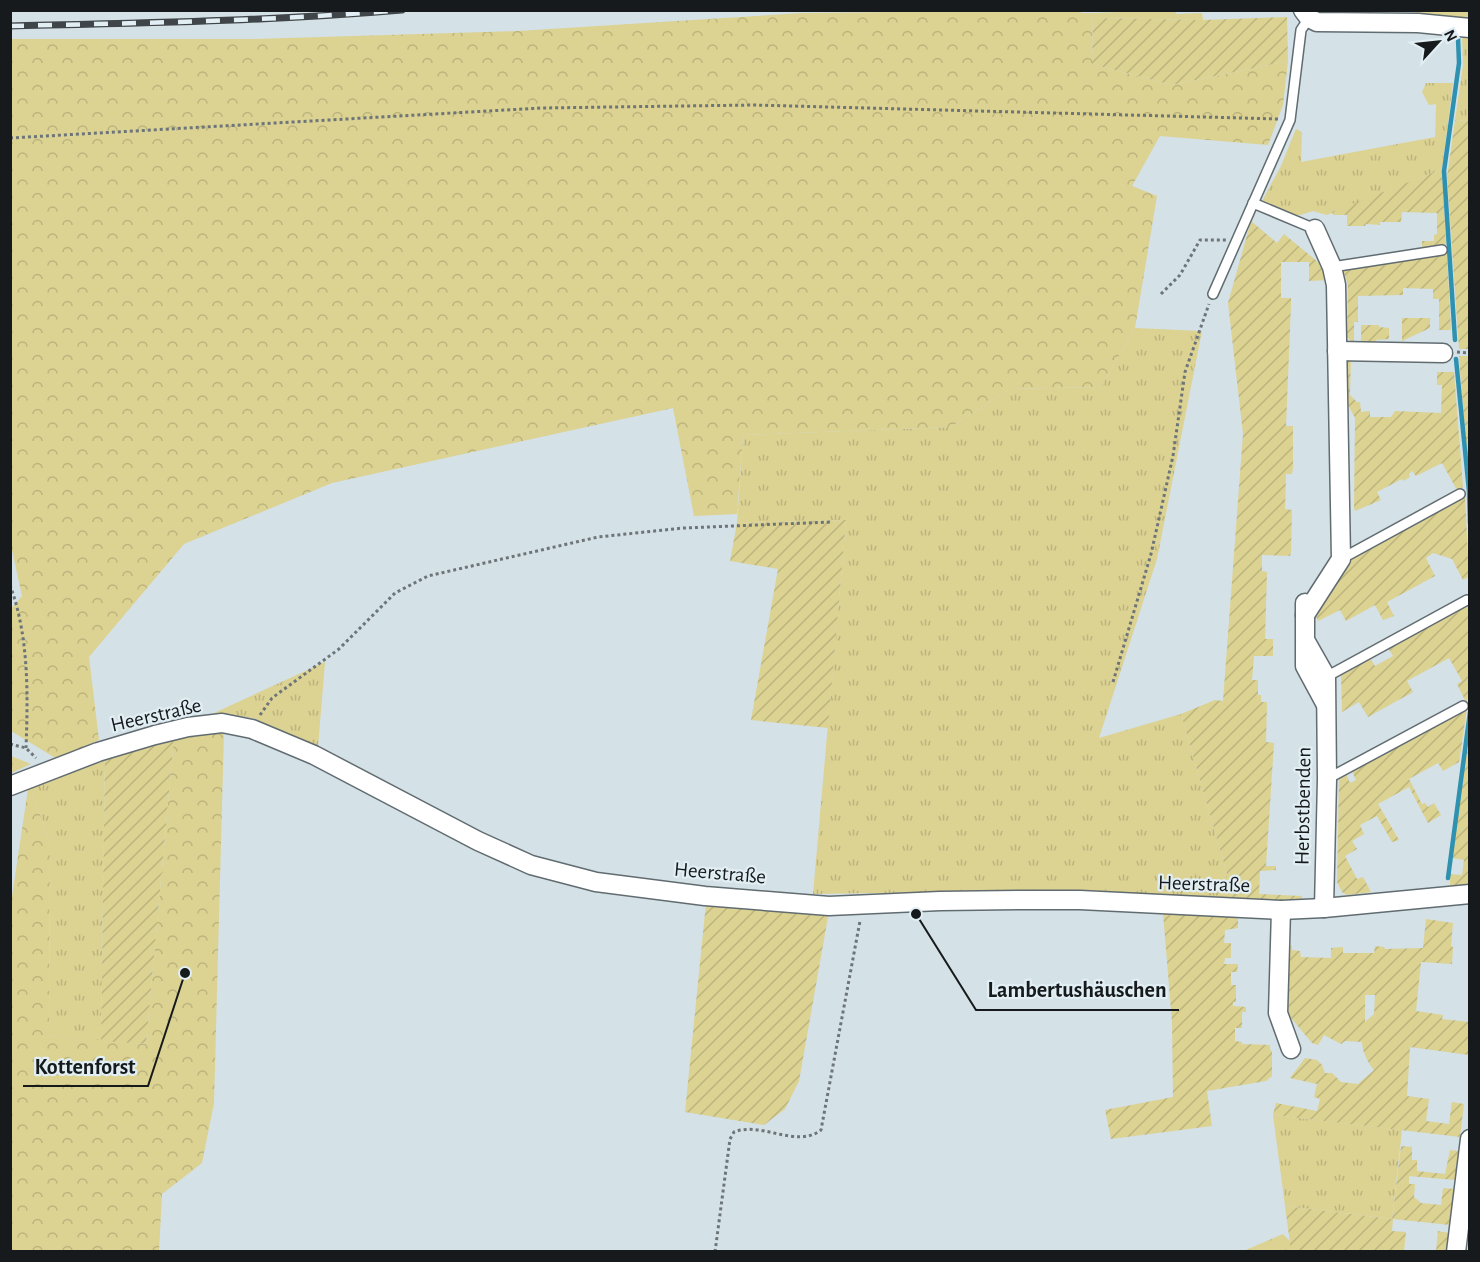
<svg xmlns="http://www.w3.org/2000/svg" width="1480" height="1262" viewBox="0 0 1480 1262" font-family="'Alegreya Sans',sans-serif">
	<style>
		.grass { fill: url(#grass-tufts) }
		.forest { fill: url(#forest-crowns) }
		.garden { fill: url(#garden-furrows); fill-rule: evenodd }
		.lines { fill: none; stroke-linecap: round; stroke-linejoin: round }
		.stream { stroke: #2f91b0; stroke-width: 4.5 }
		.lane-casing { stroke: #616c71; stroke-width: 12 }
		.street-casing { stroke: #616c71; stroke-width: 21 }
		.path { stroke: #6d7579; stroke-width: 3; stroke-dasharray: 3 3; stroke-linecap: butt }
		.lane { stroke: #fff; stroke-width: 9 }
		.street { stroke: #fff; stroke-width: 18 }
		.rail-casing { stroke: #3f4548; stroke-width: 7 }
		.rail { stroke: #e1eef3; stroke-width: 4.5; stroke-dasharray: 14; stroke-linecap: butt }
		.labels { text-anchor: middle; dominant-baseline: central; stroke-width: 4.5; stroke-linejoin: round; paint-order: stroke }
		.street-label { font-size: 21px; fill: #161a1c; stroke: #e1eef3 }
		.leader { fill: none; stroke: #161a1c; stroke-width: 2 }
		.callout-dot { fill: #161a1c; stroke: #e1eef3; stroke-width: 2 }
		.callout-label { font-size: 22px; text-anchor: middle; font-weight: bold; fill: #161a1c; stroke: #e1eef3; stroke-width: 4.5; stroke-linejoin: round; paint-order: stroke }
	</style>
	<defs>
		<pattern id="grass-tufts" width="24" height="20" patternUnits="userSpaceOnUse" patternTransform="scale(1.5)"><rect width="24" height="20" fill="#dcd292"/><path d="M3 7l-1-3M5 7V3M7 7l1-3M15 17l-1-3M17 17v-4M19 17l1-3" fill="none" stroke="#bcb47d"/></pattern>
		<pattern id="forest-crowns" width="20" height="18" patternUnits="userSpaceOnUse" patternTransform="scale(1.5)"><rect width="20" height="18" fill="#dcd292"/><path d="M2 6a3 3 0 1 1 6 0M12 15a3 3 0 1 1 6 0" fill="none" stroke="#bcb47d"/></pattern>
		<pattern id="garden-furrows" width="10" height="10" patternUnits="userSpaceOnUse" patternTransform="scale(1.5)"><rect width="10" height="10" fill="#dcd292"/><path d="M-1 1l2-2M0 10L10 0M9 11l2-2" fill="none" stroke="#bcb47d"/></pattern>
	</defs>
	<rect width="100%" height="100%" fill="#d4e1e6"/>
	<!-- grass -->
	<g class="grass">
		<path d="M1176,10V14L1202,13L1203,20L1093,18V13Z"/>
		<path d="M1405,11H1469V22Z"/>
		<path d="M1462,35L1469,36V121L1455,120L1463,65Z"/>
		<path d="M1426,83H1453L1442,169L1327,215L1313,211L1297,216L1262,201L1281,166L1296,129L1302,132L1301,162L1435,137L1436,104L1429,105L1422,92Z"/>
		<path d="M1135,328L1202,331L1157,559L1099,738L1181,714L1227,874V900L1007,891L813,894L846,520L737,523L743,435L951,427L1010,389L1101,387Z"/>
		<path d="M325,662L318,747L253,718L214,713Z"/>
		<path d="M105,755L101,1041L49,1036L50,844L29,782Z"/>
		<path d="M1273,1115L1402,1130L1392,1219L1285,1206Z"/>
		<path d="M1283,1234L1299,1251L1241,1252Z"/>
	</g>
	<!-- forest -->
	<g class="forest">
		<path d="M1081,10V13H1093L1092,64L1172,85L1288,61L1283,105L1268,145L1160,136L1132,186L1157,196L1135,328L1101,387L1010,389L951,427L743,435L737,514L694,516L673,408L332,483L184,544L89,657L99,740L57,759L11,731L10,610L22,596L10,541L11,39H254L518,31L802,13Z"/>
		<path d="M224,731L214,1103L202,1163L162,1194L159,1251L11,1252L10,910L29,782L50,844L49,1036L146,1044L174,737Z"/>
		<path d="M11,756L31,764L11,773Z"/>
	</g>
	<!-- garden -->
	<g class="garden">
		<path d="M1287,17L1288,61L1172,85L1092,64L1093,18L1203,20Z"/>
		<path d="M1455,120L1469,121V349H1459L1447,177Z"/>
		<path d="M1442,169L1446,246L1422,249V241H1434V235L1437,234V213L1402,212L1401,222H1380V225L1366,224L1365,226H1347V215H1333L1332,212Z"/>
		<path d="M1251,221L1277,243L1284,234L1318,262L1328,280L1309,281V262H1281V298H1291V304L1286,426H1293V468L1292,474H1286L1285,509L1292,510L1291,552L1290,556L1262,555V571L1267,572L1265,639H1273V656H1254L1252,680H1258V695H1261V702H1267L1266,742L1274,743L1266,866H1276V870L1260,871L1259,894L1302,896V900H1227V874L1181,714L1215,700L1223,701L1243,434L1228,303Z"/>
		<path d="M1447,253L1451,330H1439V299H1433V289L1403,288V295L1358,296V322H1354V344L1347,337L1348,285L1343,270Z"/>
		<path d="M1402,318H1430V328L1402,341Z"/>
		<path d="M1361,325H1379V327L1389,328V339L1376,340V344H1361Z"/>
		<path d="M1459,356H1469V484Z"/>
		<path d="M1351,357L1350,395L1357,402H1360L1361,412L1370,411V417H1391L1395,411L1441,413L1442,385H1437V372H1454L1463,487L1457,490L1442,463L1416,476L1412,471L1409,474L1410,477L1403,481L1402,479L1377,492L1381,500L1355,511L1354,508L1355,418L1346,401L1347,362Z"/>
		<path d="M1465,496L1469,577L1463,580L1452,559L1433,553L1426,558L1435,576L1387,602L1394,616L1383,620L1375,605L1346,621L1340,610L1318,621L1315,614L1355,555Z"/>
		<path d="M846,520L828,728L751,720L778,569L730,561L737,523Z"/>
		<path d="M1469,603L1470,687L1468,698L1466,702L1457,684L1462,681L1449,658L1407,681L1413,692L1368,717L1359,702L1342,712L1341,673L1370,658L1375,666L1393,656L1388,648Z"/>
		<path d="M1467,708L1459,762L1443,771L1438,763L1409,779L1422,804L1425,803L1428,807L1434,803L1441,815L1428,823L1409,787L1378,804L1399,840L1392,842L1377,816L1360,825L1364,834L1352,841L1357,849L1345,856L1357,879L1363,877L1371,892L1347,895L1342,892L1337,882L1339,778L1346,774L1350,783L1356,780L1352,771Z"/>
		<path d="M1469,725V884L1450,886V874L1462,875L1464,860L1452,858Z"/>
		<path d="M174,737L146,1044L101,1041L105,755Z"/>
		<path d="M706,903L829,911L799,1081L785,1109L764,1125L685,1112Z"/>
		<path d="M1163,913L1238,916V928L1225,930L1224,943H1231V958H1225L1224,964H1238L1237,972H1231V985H1236V1002H1233V1006L1246,1007V1012H1242V1028H1235V1041L1242,1042V1044L1270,1045V1050L1272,1051V1076L1266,1081L1207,1091L1212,1126L1111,1139L1105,1110L1173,1097L1172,1022Z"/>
		<path d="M1426,919L1453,923L1451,946L1453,947L1452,964L1421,962L1416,1011L1443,1015L1442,1019L1469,1022V1055L1410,1047L1407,1096L1429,1099L1426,1121L1449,1124L1452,1102L1464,1104L1460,1137L1273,1115L1276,1103L1317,1111L1320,1099L1314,1097L1317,1084L1290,1078L1305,1058L1317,1060L1322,1065L1325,1073H1332L1341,1082L1358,1084L1374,1070C1368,1063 1362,1051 1362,1042L1345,1041L1341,1044L1324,1035L1318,1045L1312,1043L1286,1012L1288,945L1292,946V950L1300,951L1301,957L1331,958V948L1343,947V953H1374L1375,946L1384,947L1385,949L1423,948ZM1365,995H1375L1374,1014L1365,1022Z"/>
		<path d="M1401,1146L1412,1147V1160H1417V1171L1445,1174L1450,1150L1458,1151L1455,1180L1409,1176V1184H1415L1414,1197L1421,1203L1441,1205L1443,1188L1454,1189L1450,1225L1393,1219L1392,1231L1406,1232L1404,1251H1291L1285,1206L1392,1219Z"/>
		<path d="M1438,1231L1449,1233L1447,1251H1436Z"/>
	</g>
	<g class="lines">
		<!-- stream -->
		<g class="stream">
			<path d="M1455,340L1444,171L1459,63L1458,38"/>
			<path d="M1456,359L1469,491L1470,523"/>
			<path d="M1448,878L1470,712"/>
		</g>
		<defs>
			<g id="lane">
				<path d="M1253,203L1315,229"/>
				<path d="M1332,267L1442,250"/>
				<path d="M1213,294L1290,120L1301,30L1309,18"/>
				<path d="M1341,559L1460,494"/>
				<path d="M1326,677L1467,600"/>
				<path d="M1327,779L1463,706"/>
			</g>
			<g id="street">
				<path d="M1303,10L1309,18L1317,22L1418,23L1470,28"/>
				<path d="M1337,351L1443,353"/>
				<path d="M1305,603V640L1326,677L1327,779L1324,908"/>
				<path d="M1305,615L1341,559L1336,285L1332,267L1315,229"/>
				<path d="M1305,643V666L1325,703"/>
				<path d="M10,786L98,752L155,735L188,727L222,723L252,729L314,755L478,841L531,865L596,882L705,896L829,906L940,901L1022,900H1080L1281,910L1324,908L1470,894"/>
				<path d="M1281,910L1278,1013L1291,1049"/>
				<path d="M1456,1252L1470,1139"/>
			</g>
		</defs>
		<!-- lane casing -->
		<use href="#lane" class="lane-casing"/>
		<!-- street casing -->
		<use href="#street" class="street-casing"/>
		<!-- path -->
		<g class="path">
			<path d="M10,138L541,108L754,105L1279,119"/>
			<path d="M1161,294L1180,275L1200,240H1226"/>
			<path d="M1457,352L1470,353"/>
			<path d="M10,585C29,636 28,695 26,748"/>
			<path d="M1113,682L1151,554L1173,456L1185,372L1209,304"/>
			<path d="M260,715L272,698L339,649L395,593L428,576L598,537L683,528L831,522"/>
			<path d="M10,744L26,748L36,758"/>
			<path d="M715,1252L730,1139L734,1132C762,1121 796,1149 821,1130L860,921"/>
		</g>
		<!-- lane -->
		<use href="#lane" class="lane"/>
		<!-- street -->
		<use href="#street" class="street"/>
		<defs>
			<path id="rail" d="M10,26C141,23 272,21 402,10"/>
		</defs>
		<!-- rail casing -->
		<use href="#rail" class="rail-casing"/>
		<!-- rail -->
		<use href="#rail" class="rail"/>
	</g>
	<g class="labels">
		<!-- street labels -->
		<g class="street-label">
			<text transform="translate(156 715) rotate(-13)">Heerstraße</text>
			<text transform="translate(1303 806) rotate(-89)">Herbstbenden</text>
			<text transform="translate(720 873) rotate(5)">Heerstraße</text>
			<text transform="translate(1204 884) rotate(2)">Heerstraße</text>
		</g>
	</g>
	<!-- callouts -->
	<path class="leader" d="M916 914L976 1010H1179M185 973L148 1086H23"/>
	<g class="callout-dot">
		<circle cx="916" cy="914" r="6"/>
		<circle cx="185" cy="973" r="6"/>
	</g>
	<g class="callout-label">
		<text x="1077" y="997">Lambertushäuschen</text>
		<text x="85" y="1074">Kottenforst</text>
	</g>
	<!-- border -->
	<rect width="1480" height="1262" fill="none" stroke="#161a1c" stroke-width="24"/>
	<!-- north arrow -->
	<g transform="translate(1438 42) rotate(63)" stroke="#e1eef3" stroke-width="4.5" paint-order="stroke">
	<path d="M0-4.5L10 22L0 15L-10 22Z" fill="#161a1c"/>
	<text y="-9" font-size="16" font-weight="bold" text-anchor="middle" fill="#161a1c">N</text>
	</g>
</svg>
